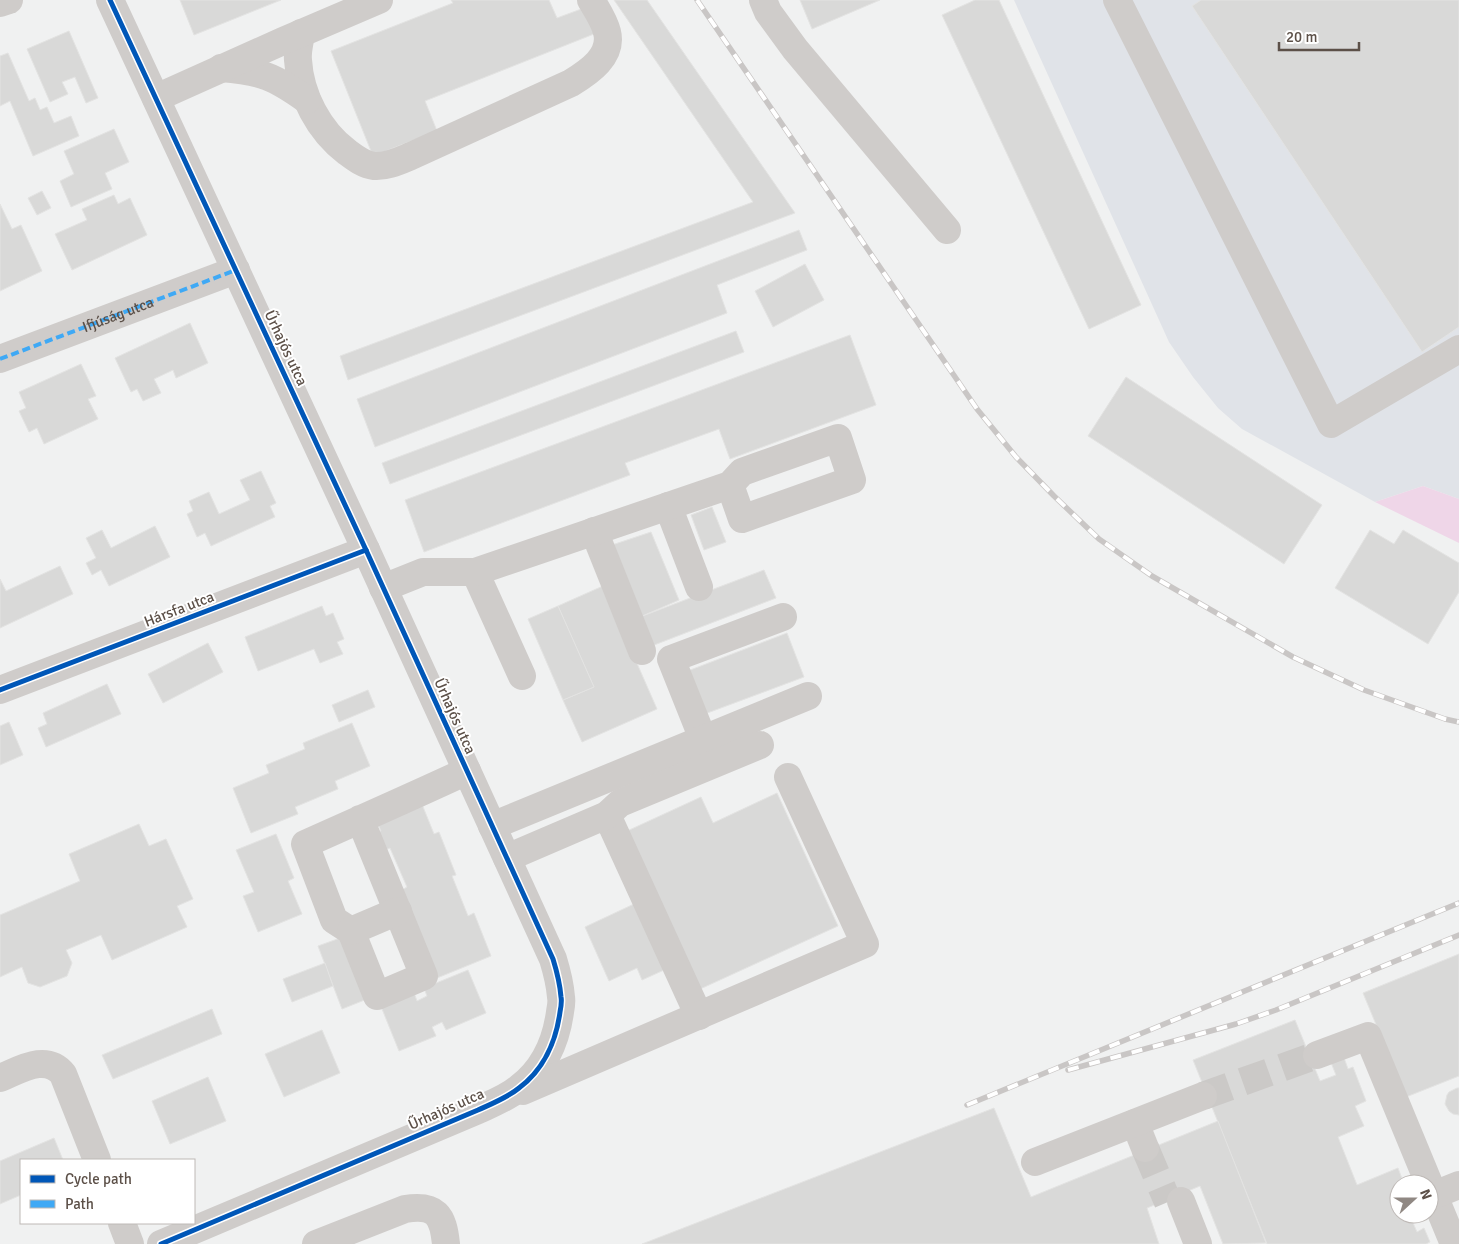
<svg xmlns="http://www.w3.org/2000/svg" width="1459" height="1244" viewBox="0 0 1459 1244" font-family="Signika,sans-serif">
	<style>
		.commercial { fill: #e0e3e8 }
		.green { fill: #efd6e8 }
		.building { fill: #d9d9d8; stroke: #e3e3e2 }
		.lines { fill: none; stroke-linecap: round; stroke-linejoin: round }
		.minor-tunnel { stroke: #cbc9c7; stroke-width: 28; stroke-dasharray: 28 14; stroke-linecap: butt }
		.minor { stroke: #cfccca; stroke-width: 28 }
		.rail-casing { stroke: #c9c6c5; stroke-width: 5.5 }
		.rail { stroke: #fff; stroke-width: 4; stroke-dasharray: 11; stroke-linecap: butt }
		.quiet { stroke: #3fa9f5; stroke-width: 4; stroke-dasharray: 8 4; stroke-linecap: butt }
		.cycleway-casing { stroke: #fff; stroke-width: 8 }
		.cycleway { stroke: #0057b8; stroke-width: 5 }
		.labels { text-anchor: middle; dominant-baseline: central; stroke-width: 4; stroke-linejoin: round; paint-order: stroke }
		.street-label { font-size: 15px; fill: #5c5048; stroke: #fff }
	</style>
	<rect width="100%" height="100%" fill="#f0f1f1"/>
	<!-- commercial -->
	<path class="commercial" d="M1014,0H1459V499L1423,486L1375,502L1242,429L1218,408L1193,377L1169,342Z"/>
	<!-- green -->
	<path class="green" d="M1423,486L1459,499V543L1375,502Z"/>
	<!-- building -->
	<g class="building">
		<path d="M180,0H281L194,35Z"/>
		<path d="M451,0H549L557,18L584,8L594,34L425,101L437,131L373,156L331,51L453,3Z"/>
		<path d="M614,0H647L795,213L348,380L340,356L753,202Z"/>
		<path d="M800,0H880L812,29Z"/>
		<path d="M975,0H999L1141,305L1089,329L942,15Z"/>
		<path d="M1201,0H1459V327L1422,352L1192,6Z"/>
		<path d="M69,31L98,98L86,103L75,77L62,82L68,94L50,102L27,49Z"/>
		<path d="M8,53L29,101L35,98L40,110L47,107L54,123L71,116L79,136L33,156L10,101L0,106V56Z"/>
		<path d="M114,129L129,162L105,173L112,189L71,207L60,181L74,174L64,151Z"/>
		<path d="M42,191L51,208L37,215L28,198Z"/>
		<path d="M114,195L118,204L130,198L147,235L72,270L55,234L87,220L82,209Z"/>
		<path d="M0,204L12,229L21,225L42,271L0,291Z"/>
		<path d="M799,230L807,250L717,285L727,313L375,447L357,399Z"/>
		<path d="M805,264L824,300L773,327L755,291Z"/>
		<path d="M190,323L208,363L176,378L173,370L154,379L161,393L143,401L137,389L131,392L115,358Z"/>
		<path d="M736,331L744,352L390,484L382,463Z"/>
		<path d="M850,335L876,405L730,459L719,429L625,463L630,475L424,552L405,500Z"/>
		<path d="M81,364L96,396L88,399L98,419L44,444L37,428L29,432L19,411L26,408L19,392Z"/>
		<path d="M1126,377L1322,505L1284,564L1088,436Z"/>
		<path d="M261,471L276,503L270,506L275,517L211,546L205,533L197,537L187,514L193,511L189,501L209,492L219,514L250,500L240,480Z"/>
		<path d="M712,507L726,542L704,550L691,515Z"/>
		<path d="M155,526L170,557L109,586L101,570L92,575L86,563L96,558L86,538L102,530L111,548Z"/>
		<path d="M1370,530L1394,544L1403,530L1459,563V592L1428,644L1335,588Z"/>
		<path d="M651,532L679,600L640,617L606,547Z"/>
		<path d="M60,566L73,594L0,628V579L6,591Z"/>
		<path d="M764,570L776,598L649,647L640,617Z"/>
		<path d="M603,586L657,709L582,742L563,700L594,687L558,606Z"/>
		<path d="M322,606L326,616L333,613L344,639L337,642L343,654L320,663L314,649L258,671L245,637Z"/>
		<path d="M558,606L594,687L563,700L528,619Z"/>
		<path d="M787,633L804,677L702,715L685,672Z"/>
		<path d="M208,643L223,672L163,703L148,674Z"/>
		<path d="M107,684L121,714L46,747L38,728L47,724L43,713Z"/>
		<path d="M368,690L375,707L339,722L332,705Z"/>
		<path d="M9,722L23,755L0,765V726Z"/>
		<path d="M352,723L370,766L335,781L338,789L295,807L298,814L251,833L233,788L269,773L266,765L305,749L303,743Z"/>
		<path d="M777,793L838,926L698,990L625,832L701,797L713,823Z"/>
		<path d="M419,797L434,834L439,832L456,875L452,876L468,916L474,913L491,956L437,978L402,890L407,887L390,848L380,852L373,834L381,831L374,815Z"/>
		<path d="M139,824L149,846L166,839L193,899L177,906L187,927L112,960L101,935L66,950L72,963L67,976L40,987L28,983L22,967L0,977V915L80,881L69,854Z"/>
		<path d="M276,834L294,878L288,881L302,914L258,932L243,896L254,892L236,850Z"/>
		<path d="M634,904L664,970L642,980L637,968L609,981L585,927Z"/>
		<path d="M343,937L367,999L342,1009L318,946Z"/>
		<path d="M1459,954V1076L1406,1097L1363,993Z"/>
		<path d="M325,963L333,986L292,1002L283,979Z"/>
		<path d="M468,970L486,1013L446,1030L442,1022L432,1027L436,1036L399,1051L380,1004L413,990L417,1001L427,996L424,988Z"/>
		<path d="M212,1009L222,1034L113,1079L102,1055Z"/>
		<path d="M1295,1020L1320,1081L1336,1075L1330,1060L1343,1055L1348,1069L1353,1067L1366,1101L1355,1106L1364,1126L1338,1137L1357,1185L1398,1168L1404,1184H1399V1214H1409L1417,1232L1424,1228L1430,1242L1426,1244H1267L1193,1060Z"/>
		<path d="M322,1030L340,1073L284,1097L265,1054Z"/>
		<path d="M208,1077L226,1121L170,1144L152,1101Z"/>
		<path d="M1457,1088H1459V1115L1453,1114L1449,1111L1445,1104L1447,1095L1449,1092Z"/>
		<path d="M994,1108L1031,1197L1218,1121L1266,1243L1223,1244L1200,1186L1147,1208L1159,1244H642Z"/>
		<path d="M54,1138L63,1160H21V1195L0,1204V1161Z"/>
	</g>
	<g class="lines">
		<!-- minor-tunnel -->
		<g class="minor-tunnel">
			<path d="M1203,1096L1317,1055"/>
			<path d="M1145,1148L1168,1202"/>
		</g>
		<!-- minor -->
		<g class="minor">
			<path d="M110,0L366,550L553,959C557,972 560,984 561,997C562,1002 561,1007 560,1012C556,1042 543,1070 519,1088C507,1098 491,1104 478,1110L161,1244"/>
			<path d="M763,0L768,12L795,49L947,230"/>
			<path d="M1117,0L1331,424L1459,349"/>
			<path d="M0,3L9,0"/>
			<path d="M301,33C300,42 297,51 298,60C300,95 319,131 347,152C355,158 364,165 374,166C387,167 399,161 411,156L571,83C589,72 613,56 607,32C604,20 597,10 591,0"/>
			<path d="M221,68C261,71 275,77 307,100"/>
			<path d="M156,98L283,41L379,0"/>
			<path d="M0,359L236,270"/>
			<path d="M668,506L699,587"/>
			<path d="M594,531L642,651"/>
			<path d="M475,572L522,676"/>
			<path d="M383,588L423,572H475L730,485L742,472L838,438L852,480L742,519L730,485"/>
			<path d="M0,690L366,550"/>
			<path d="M703,739L671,659L783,617"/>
			<path d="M607,815L699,1016"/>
			<path d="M360,819L424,976L377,996L351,931L334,920L305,844C359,820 413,796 467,771"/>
			<path d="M492,826L808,696"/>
			<path d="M507,858L607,815L620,803L760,745"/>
			<path d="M351,931L398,911"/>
			<path d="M1317,1055L1368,1036L1454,1244"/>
			<path d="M0,1078C20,1070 46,1053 63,1074L97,1160"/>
			<path d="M523,1091L865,944L788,777"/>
			<path d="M1135,1123L1145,1148"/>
			<path d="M1035,1162L1203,1096"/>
			<path d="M1434,1195L1459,1185"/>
			<path d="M1181,1201L1198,1244"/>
			<path d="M122,1223L130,1244"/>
			<path d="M316,1244L405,1209C436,1204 443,1215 446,1244"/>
		</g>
		<defs>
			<g id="rail">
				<path d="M697,0L977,409L1016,457L1054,496L1099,539L1152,576L1293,657L1364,690L1445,719L1459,722"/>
				<path d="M1068,1070L1236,1024L1276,1010L1459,935"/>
				<path d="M967,1105L1459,903"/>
			</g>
		</defs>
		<!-- rail casing -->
		<use href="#rail" class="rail-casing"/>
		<!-- rail -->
		<use href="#rail" class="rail"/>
		<!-- quiet -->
		<path class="quiet" id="s1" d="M0,359L236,270"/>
		<defs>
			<g id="cycleway">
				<path d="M110,0L366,550L553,959C557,972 560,984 561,997C562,1002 561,1007 560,1012C556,1042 543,1070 519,1088C507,1098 491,1104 478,1110L161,1244"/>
				<path d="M0,690L366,550"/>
			</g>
		</defs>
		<!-- cycleway casing -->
		<use href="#cycleway" class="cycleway-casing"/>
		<!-- cycleway -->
		<use href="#cycleway" class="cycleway"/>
	</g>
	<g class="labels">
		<!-- street labels -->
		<g class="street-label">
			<text stroke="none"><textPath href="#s1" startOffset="126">Ifjúság utca</textPath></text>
			<text transform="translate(286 348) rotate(65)">Űrhajós utca</text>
			<text transform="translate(179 609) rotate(-21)">Hársfa utca</text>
			<text transform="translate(455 716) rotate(66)">Űrhajós utca</text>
			<text transform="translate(446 1109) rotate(-24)">Űrhajós utca</text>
		</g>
	</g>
	<!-- legend -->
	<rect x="20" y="1159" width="175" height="65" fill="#ffffff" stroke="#beb9b6"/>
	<rect x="30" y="1175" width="25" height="8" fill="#0057b8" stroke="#beb9b6"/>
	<text x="65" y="1184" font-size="15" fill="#5c5048">Cycle path</text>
	<rect x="30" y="1200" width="25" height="8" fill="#3fa9f5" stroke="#beb9b6"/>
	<text x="65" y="1209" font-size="15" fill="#5c5048">Path</text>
	<!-- north arrow -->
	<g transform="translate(1414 1199) rotate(69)"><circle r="24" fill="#ffffff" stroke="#beb9b6"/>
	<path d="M0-4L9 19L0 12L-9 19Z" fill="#908883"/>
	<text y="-8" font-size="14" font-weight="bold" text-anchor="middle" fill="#5c5048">N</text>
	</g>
	<!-- scale -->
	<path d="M1279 42v8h80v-8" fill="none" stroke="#5c5048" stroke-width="2.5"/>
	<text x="1286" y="42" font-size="15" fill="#5c5048" stroke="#ffffff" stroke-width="4" paint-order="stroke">20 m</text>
</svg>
